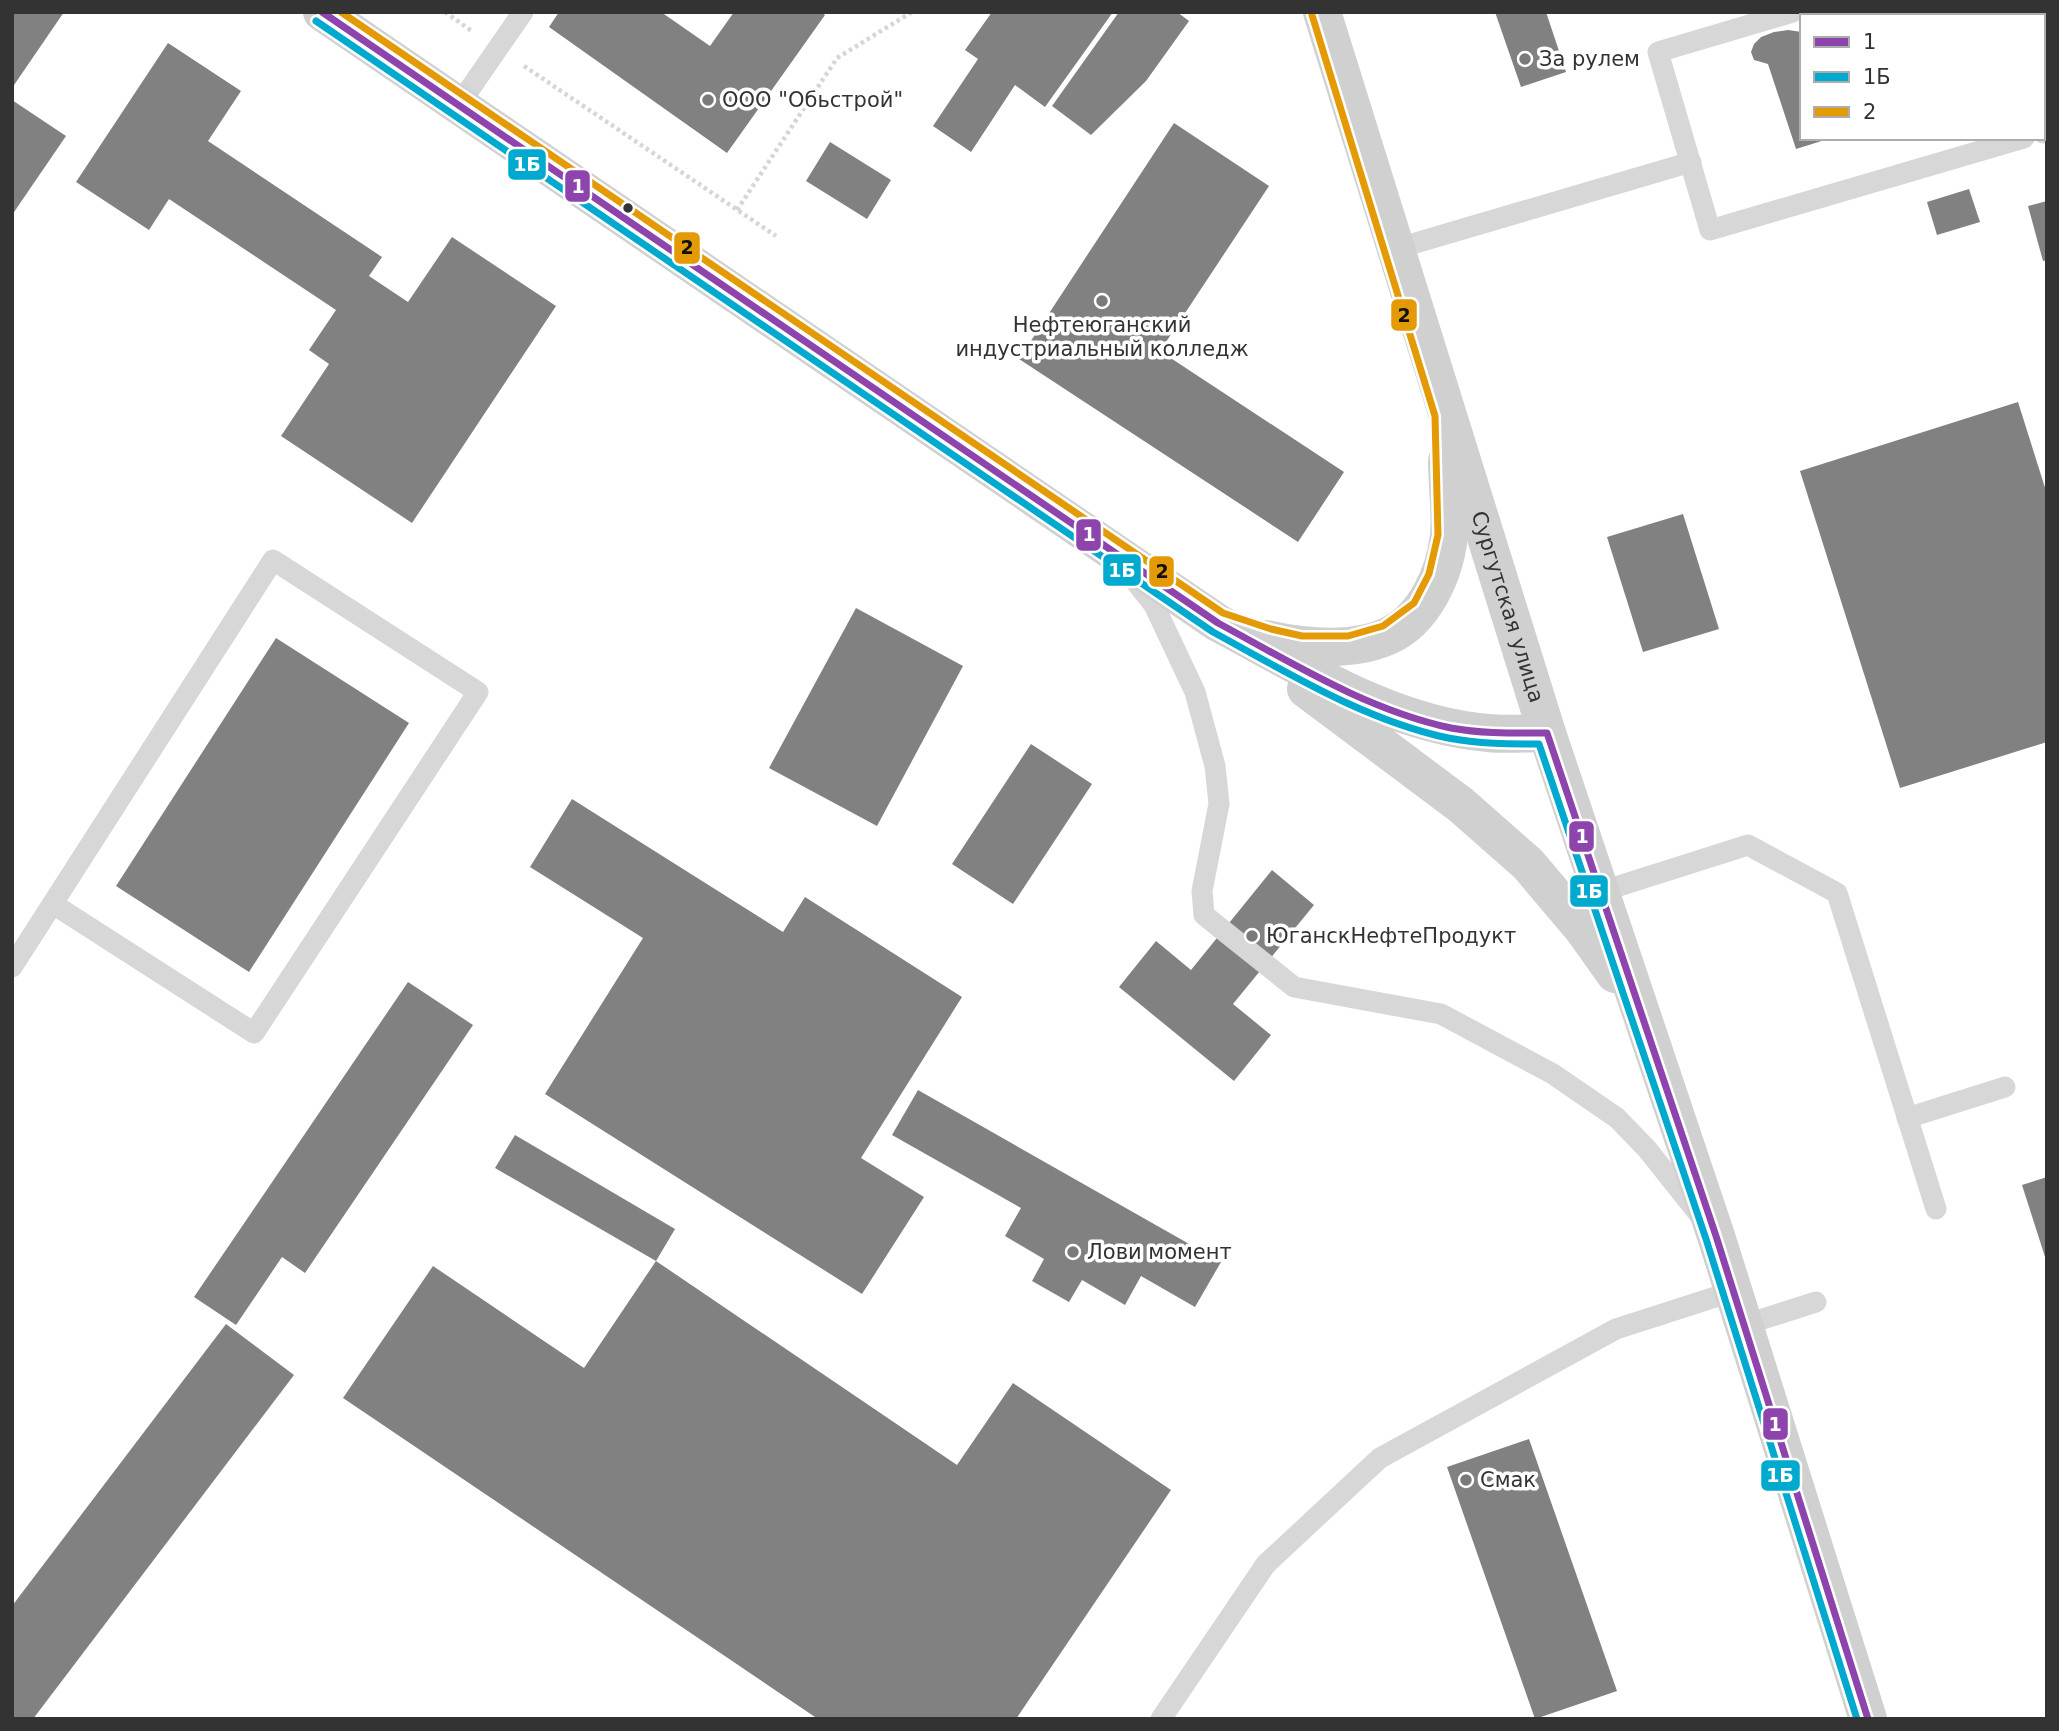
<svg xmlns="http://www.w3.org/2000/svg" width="2059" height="1731" viewBox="0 0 2059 1731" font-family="'DejaVu Sans',sans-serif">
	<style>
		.building { fill: #818181 }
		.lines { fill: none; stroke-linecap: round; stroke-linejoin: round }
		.path { stroke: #d6d6d6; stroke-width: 4.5; stroke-dasharray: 3.5 3.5; stroke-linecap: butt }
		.lane { stroke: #d7d7d7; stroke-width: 21 }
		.secondary { stroke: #d0d0d0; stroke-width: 38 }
		.bus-1-casing { stroke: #fff; stroke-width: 12 }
		.bus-2-casing { stroke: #fff; stroke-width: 12 }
		.bus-3-casing { stroke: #fff; stroke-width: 12 }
		.bus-1 { stroke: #8e44ad; stroke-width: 7 }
		.bus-2 { stroke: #00a9ce; stroke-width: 7 }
		.bus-3 { stroke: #e39a05; stroke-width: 7 }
		.poi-dot { fill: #7a7a7a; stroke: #fff; stroke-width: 2.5 }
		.bus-dot { fill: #333; stroke: #fff; stroke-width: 2.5 }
		.labels { text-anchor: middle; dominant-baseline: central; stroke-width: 7; stroke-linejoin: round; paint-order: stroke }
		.poi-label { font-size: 21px; fill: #333; stroke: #fff; text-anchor: start }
		.street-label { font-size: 21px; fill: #333; stroke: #fff }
		.line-badge { stroke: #fff; stroke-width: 2.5 }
		.badge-label { font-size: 19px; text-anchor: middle; font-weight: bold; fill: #fff }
		.pale-badge-label { font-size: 19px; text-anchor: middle; font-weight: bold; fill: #111 }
	</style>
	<rect width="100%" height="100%" fill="#fff"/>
	<!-- building -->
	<g class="building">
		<path d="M12,12H64L12,88Z"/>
		<path d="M559,12H661L710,46L734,12H821L825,15L727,153L549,27Z"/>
		<path d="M992,12H1113L1045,107L1015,85L971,152L933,126L978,59L965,50Z"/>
		<path d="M1119,12H1177L1189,21L1146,81L1091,135L1052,106Z"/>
		<path d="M1495,12H1546L1566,72L1521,87Z"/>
		<path d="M1865,12H2019L2020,16H1856Z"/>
		<path d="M1788,30L1802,32V138L1828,139L1796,149L1768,64L1754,60L1751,52L1754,44L1761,37L1774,32Z"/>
		<path d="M168,43L241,91L208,141L382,257L369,276L408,302L452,237L556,306L412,523L281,436L329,364L309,350L336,310L169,199L149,230L76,182Z"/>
		<path d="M12,100L66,136L12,215Z"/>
		<path d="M1174,123L1269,186L1160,351L1344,472L1298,542L1019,359Z"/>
		<path d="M830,142L891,180L867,219L806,181Z"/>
		<path d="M1969,189L1980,222L1937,235L1927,202Z"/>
		<path d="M2047,201V260L2043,261L2028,206Z"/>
		<path d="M2018,402L2047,494V742L1900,788L1800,471Z"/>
		<path d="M1683,514L1719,629L1643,652L1607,537Z"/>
		<path d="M856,608L963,666L877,826L769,768Z"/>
		<path d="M276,638L409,723L249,972L116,886Z"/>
		<path d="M1031,744L1092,784L1013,904L952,864Z"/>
		<path d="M572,799L783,932L805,897L962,997L861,1158L924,1197L862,1294L545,1094L643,938L530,867Z"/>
		<path d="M1272,870L1314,905L1233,1004L1271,1035L1234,1081L1119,987L1156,941L1191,970Z"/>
		<path d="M408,982L473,1025L305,1273L282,1257L236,1325L194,1297Z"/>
		<path d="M918,1090L1221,1262L1195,1307L1141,1276L1125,1305L1082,1280L1069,1302L1032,1281L1044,1259L1005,1236L1021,1208L892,1135Z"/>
		<path d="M515,1135L675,1229L656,1261L495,1168Z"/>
		<path d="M2047,1177V1260H2046L2022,1185Z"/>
		<path d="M656,1261L957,1465L1013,1383L1171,1490L1016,1719H818L343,1398L433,1266L584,1368Z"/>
		<path d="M226,1324L294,1375L33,1719H12V1606Z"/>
		<path d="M1529,1439L1617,1691L1535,1719L1447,1467Z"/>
	</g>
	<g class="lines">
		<!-- path -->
		<g class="path">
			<path d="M445,12L473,32"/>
			<path d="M524,66L776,236"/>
			<path d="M737,210L837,58L912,12"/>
		</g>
		<!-- lane -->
		<g class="lane">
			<path d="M1793,12L1658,52L1710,230L2024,138"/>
			<path d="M458,106L523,12"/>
			<path d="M2043,133L2047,132"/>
			<path d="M1395,249L1691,162"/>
			<path d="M1131,576L1154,605L1195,692L1215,766L1219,804L1202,891L1204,915L1294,987L1441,1014L1553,1074L1617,1118L1647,1149L1698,1213"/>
			<path d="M1600,892L1748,845L1837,893L1936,1209"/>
			<path d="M12,967L273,560L478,692L254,1033L53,904"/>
			<path d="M1907,1118L2005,1087"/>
			<path d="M1744,1325L1816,1302"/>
			<path d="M1161,1719L1266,1564L1380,1458L1616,1329L1734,1291"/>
		</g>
		<!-- secondary -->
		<g class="secondary">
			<path d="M322,12L1218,623C1302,667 1390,725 1488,733C1507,735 1527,733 1547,733"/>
			<path id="s1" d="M1322,12L1547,733L1716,1236L1868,1719"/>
			<path d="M1266,639C1304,647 1351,653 1388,636C1424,620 1445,574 1449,535C1451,511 1447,485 1447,461"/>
			<path d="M1306,689L1461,805L1528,864L1583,929L1615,974"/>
		</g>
		<defs>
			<path id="bus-1" d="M322,12L1218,623C1292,663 1367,710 1451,728C1483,734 1515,733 1547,733L1716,1236L1868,1719"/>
			<path id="bus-2" d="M316,21L1213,632C1288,673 1364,720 1448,738C1479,744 1509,744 1539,744L1706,1239L1857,1719"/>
			<path id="bus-3" d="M341,12L1223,613L1271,629L1302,636H1348L1383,626L1414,603L1429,574L1438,535L1435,416L1312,15"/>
		</defs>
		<!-- bus-1 casing -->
		<use href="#bus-1" class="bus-1-casing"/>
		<!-- bus-2 casing -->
		<use href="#bus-2" class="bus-2-casing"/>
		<!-- bus-3 casing -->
		<use href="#bus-3" class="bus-3-casing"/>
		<!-- bus-1 -->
		<use href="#bus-1" class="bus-1"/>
		<!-- bus-2 -->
		<use href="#bus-2" class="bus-2"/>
		<!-- bus-3 -->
		<use href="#bus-3" class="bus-3"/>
	</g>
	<!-- markers -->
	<g class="poi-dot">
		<circle cx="1525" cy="59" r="7"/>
		<circle cx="708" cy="100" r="7"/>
		<circle cx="1102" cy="301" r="7"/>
		<circle cx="1252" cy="936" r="7"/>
		<circle cx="1073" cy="1252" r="7"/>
		<circle cx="1466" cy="1480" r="7"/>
	</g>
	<circle class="bus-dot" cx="628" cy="208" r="6"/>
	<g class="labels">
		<!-- poi labels -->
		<g class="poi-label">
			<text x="1539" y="59">За рулем</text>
			<text x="722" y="100">ООО "Обьстрой"</text>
			<text x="1102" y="325" text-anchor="middle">Нефтеюганский<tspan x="1102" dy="24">индустриальный колледж</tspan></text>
			<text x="1266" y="936">ЮганскНефтеПродукт</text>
			<text x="1087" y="1252">Лови момент</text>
			<text x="1480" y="1480">Смак</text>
		</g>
		<!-- street labels -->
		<g class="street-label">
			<text stroke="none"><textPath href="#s1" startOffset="623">Сургутская улица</textPath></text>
		</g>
	</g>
	<g class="line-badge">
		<rect x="507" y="148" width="40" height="33" rx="7" fill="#00a9ce"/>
		<rect x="564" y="169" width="27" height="34" rx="7" fill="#8e44ad"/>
		<rect x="673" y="231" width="28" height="34" rx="7" fill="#e39a05"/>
		<rect x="1390" y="298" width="28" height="34" rx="7" fill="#e39a05"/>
		<rect x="1075" y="518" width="27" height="34" rx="7" fill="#8e44ad"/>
		<rect x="1102" y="553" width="40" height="34" rx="7" fill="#00a9ce"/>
		<rect x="1148" y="555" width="27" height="33" rx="7" fill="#e39a05"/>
		<rect x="1568" y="820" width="27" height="33" rx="7" fill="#8e44ad"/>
		<rect x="1569" y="874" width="40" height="34" rx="7" fill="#00a9ce"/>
		<rect x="1762" y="1407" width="27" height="34" rx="7" fill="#8e44ad"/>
		<rect x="1760" y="1459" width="41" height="33" rx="7" fill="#00a9ce"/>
	</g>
	<g class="badge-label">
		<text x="527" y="171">1Б</text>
		<text x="578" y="193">1</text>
		<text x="1089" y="541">1</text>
		<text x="1122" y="577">1Б</text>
		<text x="1582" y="843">1</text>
		<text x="1589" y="898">1Б</text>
		<text x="1775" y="1431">1</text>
		<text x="1780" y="1482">1Б</text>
	</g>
	<g class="pale-badge-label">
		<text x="687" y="254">2</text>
		<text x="1404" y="322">2</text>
		<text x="1162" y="578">2</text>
	</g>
	<!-- border -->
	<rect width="2059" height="1731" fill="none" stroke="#333333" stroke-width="28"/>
	<!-- legend -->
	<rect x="1800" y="14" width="245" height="126" fill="#ffffff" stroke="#adadad" stroke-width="2"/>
	<rect x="1814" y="37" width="35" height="10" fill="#8e44ad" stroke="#adadad" stroke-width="2"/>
	<text x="1863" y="49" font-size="21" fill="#333333">1</text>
	<rect x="1814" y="72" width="35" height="10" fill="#00a9ce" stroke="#adadad" stroke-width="2"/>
	<text x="1863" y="84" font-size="21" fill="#333333">1Б</text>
	<rect x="1814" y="107" width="35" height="10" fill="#e39a05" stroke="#adadad" stroke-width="2"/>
	<text x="1863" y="119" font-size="21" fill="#333333">2</text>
</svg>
